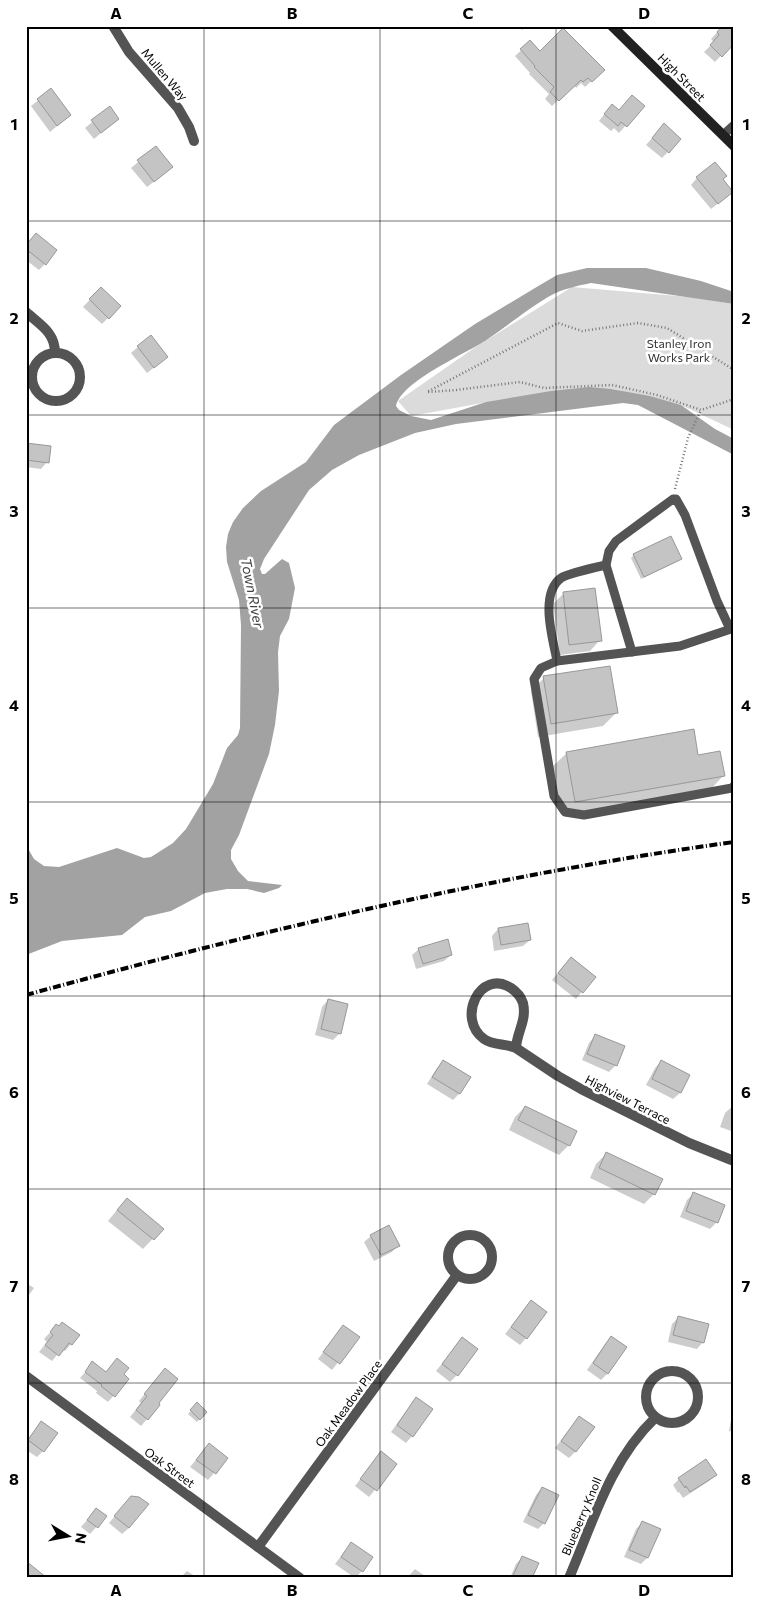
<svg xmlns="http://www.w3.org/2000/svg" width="760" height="1604" viewBox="0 0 760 1604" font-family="Commissioner,sans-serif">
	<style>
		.green { fill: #dbdbdb }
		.water { fill: #a2a2a2 }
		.shadow { fill: #0003 }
		.building { fill: #c4c4c4; stroke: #989898 }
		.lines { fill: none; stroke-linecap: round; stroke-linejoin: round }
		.path { stroke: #767676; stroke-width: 2.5; stroke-dasharray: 1 2.5; stroke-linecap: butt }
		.service { stroke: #545454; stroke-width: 9 }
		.minor { stroke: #545454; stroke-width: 10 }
		.secondary { stroke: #212121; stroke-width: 10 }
		.rail { stroke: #000; stroke-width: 4; stroke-dasharray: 8 2.5 1 2.5; stroke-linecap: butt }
		.grid { fill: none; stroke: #000; stroke-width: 1; stroke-opacity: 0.55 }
		.labels { text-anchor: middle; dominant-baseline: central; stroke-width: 5; stroke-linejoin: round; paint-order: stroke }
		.street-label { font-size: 12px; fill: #000; stroke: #fff }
		.park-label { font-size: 12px; fill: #323232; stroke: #fff }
		.water-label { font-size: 14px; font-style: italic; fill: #434343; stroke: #fff }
		.neatline { fill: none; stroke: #000; stroke-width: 2 }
		.grid-label { font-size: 16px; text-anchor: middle; font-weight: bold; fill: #000 }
	</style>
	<rect width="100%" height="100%" fill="#fff"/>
	<!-- green -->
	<path class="green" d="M572,287L689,297L734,304V430L681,405L612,389L499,400L411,416L398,401L477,346Z"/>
	<!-- water -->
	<path class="water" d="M587,268H646L701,281L734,292V304L591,283C576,286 562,289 548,297C526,310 506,327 485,341C463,355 402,381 396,406L399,410L411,416L431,420L486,402L551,391L589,387L611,389L650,396L681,405L715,429L734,439V455L638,405L623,403L456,424L415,433L359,455L332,470L309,490L264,559L260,569L262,574H265L282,559L289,563L295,588L289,619L280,636L278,652L279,691L275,725L269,754L239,835L231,850V859L238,871L248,881L282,885L279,888L264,893L247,889H227L205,893L171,911L145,917L122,935L62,941L26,955V845L34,859L44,866L59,867L117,848L144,858L151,857L173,843L186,829L213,784L227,748L238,735L240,728L241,625L239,600L227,562L226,547L228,534L233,522L243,508L261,491L306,462L334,425L401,375L475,324L540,285L557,275Z"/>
	<!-- shadow -->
	<g class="shadow">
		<path d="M517,26H526L522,30Z"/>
		<path d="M723,26L734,42L715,62L704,52L714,42L711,39Z"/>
		<path d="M530,42L540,53L603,70L585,87L581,83L576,88L574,85L552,106L545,99L549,94L529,74L530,73L515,56Z"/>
		<path d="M51,90L70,115L50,132L31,106Z"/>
		<path d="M643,106L619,133L614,128L611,131L599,121L606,112Z"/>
		<path d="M109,108L118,119L94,139L85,128Z"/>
		<path d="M658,131L668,152L662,158L646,145Z"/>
		<path d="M156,147L164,174L147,187L131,168Z"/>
		<path d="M697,178L722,179L725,198L711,209L691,185Z"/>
		<path d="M26,245L45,264L39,270L26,260Z"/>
		<path d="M734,247V257L730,251Z"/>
		<path d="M101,288L120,306L102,324L83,307Z"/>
		<path d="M138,347L160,363L147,373L131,353Z"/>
		<path d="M26,444L47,462L41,469L26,467Z"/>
		<path d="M671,537L681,558L678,561L641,579L631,558L634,555Z"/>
		<path d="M594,589L600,640L590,651L560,655L553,604L563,594Z"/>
		<path d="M544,678L616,713L603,726L538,737L531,691Z"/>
		<path d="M567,753L697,757L723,776L710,790L562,815L553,766Z"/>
		<path d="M527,924L530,940L523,946L494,951L492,936L498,929Z"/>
		<path d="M419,949L451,955L444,961L416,969L412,955Z"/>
		<path d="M564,965L594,977L576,999L552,980Z"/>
		<path d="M328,1000L340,1033L333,1040L315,1035L322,1007Z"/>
		<path d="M595,1036L616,1065L609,1072L582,1060L589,1043Z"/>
		<path d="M443,1062L469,1078L459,1094L453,1100L427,1084L437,1068Z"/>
		<path d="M661,1062L688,1076L680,1093L673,1099L646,1085L655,1068Z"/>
		<path d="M734,1105V1132L720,1127L725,1113Z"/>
		<path d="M525,1107L569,1145L559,1155L509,1130L515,1117Z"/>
		<path d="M606,1154L654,1194L644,1204L590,1178L596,1164Z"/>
		<path d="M693,1194L717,1222L710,1229L680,1217L687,1200Z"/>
		<path d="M117,1210L162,1229L143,1249L108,1221Z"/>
		<path d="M371,1236L398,1245L392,1252L374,1261L364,1242Z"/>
		<path d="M26,1283L34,1288L26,1299Z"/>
		<path d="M531,1302L526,1338L520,1345L505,1334Z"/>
		<path d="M679,1317L703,1342L697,1349L668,1342L672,1324Z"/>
		<path d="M56,1326L71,1344L65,1351L62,1349L52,1361L39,1352L47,1342L44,1339Z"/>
		<path d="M343,1327L358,1337L332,1370L318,1359Z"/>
		<path d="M611,1338L608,1373L601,1380L587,1370L605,1344Z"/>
		<path d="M462,1339L457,1375L450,1382L436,1371Z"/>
		<path d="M93,1363L106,1373L122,1374L128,1379L108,1402L96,1393L97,1391L80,1378Z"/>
		<path d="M159,1376L157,1404L159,1405L141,1426L130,1417L141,1403L139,1401Z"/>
		<path d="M416,1399L412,1436L406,1443L391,1432L410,1406Z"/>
		<path d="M734,1402V1432L729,1431Z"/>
		<path d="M197,1404L206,1412L197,1422L188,1414Z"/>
		<path d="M579,1418L593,1427L575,1452L569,1458L555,1448Z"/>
		<path d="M41,1423L43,1451L37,1457L26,1450V1441Z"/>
		<path d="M209,1444L227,1458L208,1480L190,1467Z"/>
		<path d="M381,1453L396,1464L369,1497L355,1486Z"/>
		<path d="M716,1474L709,1481L683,1498L679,1492L678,1493L673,1485L679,1479Z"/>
		<path d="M542,1488L544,1523L538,1529L523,1522L536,1495Z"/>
		<path d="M131,1497L129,1528L122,1534L109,1523Z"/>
		<path d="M97,1509L106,1516L90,1534L81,1527Z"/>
		<path d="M642,1523L659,1530L647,1558L641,1564L624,1557L636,1529Z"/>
		<path d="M351,1543L362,1571L355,1578L335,1564Z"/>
		<path d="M523,1557L531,1578H510L516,1564Z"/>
		<path d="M415,1569L428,1578H407Z"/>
		<path d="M187,1571L198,1578H180Z"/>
	</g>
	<!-- building -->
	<g class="building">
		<path d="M722,26H734V44L722,57L710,45L719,35L717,32Z"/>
		<path d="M563,28L605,70L592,82L588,78L583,82L581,80L559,101L550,92L554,87L534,67L535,66L520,49L530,40L540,51Z"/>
		<path d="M51,88L71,115L57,126L37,99Z"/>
		<path d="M632,95L645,106L627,127L621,122L618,126L604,114L612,104L619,110Z"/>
		<path d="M110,106L119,119L101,133L91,120Z"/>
		<path d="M664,123L681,139L669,153L652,138Z"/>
		<path d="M156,146L173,167L154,182L137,160Z"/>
		<path d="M715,162L727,176L723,179L733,192L718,204L696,177Z"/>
		<path d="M36,233L57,250L46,265L26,249V245Z"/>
		<path d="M101,287L121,306L109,319L89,299Z"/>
		<path d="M151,335L168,357L154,368L137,346Z"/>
		<path d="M26,443L51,446L49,463L26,460Z"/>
		<path d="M671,536L682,559L644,577L633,554Z"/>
		<path d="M595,588L602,641L569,645L563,592Z"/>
		<path d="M610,666L618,713L551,724L543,676Z"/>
		<path d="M694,729L698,755L720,751L725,776L575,802L566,752Z"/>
		<path d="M528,923L531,940L501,945L498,928Z"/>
		<path d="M448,939L452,955L423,964L418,948Z"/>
		<path d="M571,957L596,977L583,993L558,973Z"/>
		<path d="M328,999L348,1004L341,1034L321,1029Z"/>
		<path d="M595,1034L625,1046L617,1066L587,1054Z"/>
		<path d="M443,1060L471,1077L460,1094L432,1077Z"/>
		<path d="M661,1060L690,1075L681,1093L652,1079Z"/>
		<path d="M525,1106L577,1131L570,1146L518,1120Z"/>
		<path d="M606,1152L663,1179L655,1195L599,1168Z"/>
		<path d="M693,1192L725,1205L718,1223L686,1211Z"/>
		<path d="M127,1198L164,1229L154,1240L117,1210Z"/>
		<path d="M389,1225L400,1246L381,1255L370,1235Z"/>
		<path d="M531,1300L547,1312L527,1339L511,1327Z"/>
		<path d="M678,1316L709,1324L704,1343L673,1335Z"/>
		<path d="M62,1322L80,1335L72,1345L69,1343L59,1356L45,1345L53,1335L50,1332L56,1324L59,1326Z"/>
		<path d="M343,1325L360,1337L340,1364L323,1352Z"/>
		<path d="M611,1336L627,1347L608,1374L593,1363Z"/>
		<path d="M462,1337L478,1349L458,1376L442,1364Z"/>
		<path d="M117,1358L129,1368L124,1374L129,1379L115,1397L101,1386L102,1385L85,1372L92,1361L106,1372Z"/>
		<path d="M165,1368L178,1379L159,1403L160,1405L148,1420L136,1410L147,1396L144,1394Z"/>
		<path d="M416,1397L433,1409L413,1437L397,1425Z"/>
		<path d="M197,1402L207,1412L200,1420L190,1410Z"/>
		<path d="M579,1416L595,1427L576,1452L561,1441Z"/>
		<path d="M41,1421L58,1433L44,1452L28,1440Z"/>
		<path d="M209,1443L228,1458L216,1474L196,1460Z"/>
		<path d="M381,1451L397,1464L377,1491L360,1479Z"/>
		<path d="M706,1459L717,1475L690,1492L686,1486L685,1488L678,1478Z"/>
		<path d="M542,1487L559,1495L545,1524L528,1515Z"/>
		<path d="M131,1496L139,1497L149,1504L129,1528L114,1516Z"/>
		<path d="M96,1508L107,1516L98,1528L87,1520Z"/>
		<path d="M642,1521L661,1529L648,1558L629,1550Z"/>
		<path d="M351,1542L373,1557L363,1572L341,1557Z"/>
		<path d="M522,1556L539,1563L532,1578H512Z"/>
		<path d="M26,1561L47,1578H26Z"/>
	</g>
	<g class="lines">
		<!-- path -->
		<g class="path">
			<path d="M734,370L667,328L638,323L582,331L558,323L427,392L456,390L520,382L544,388L612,385L657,395L701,410L734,399"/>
			<path d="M675,489L688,438L701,410"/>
		</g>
		<!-- service -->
		<g class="service">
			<path d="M723,135L734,125"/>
			<path d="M734,628L680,646L557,661L541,668L534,679L554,796L565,812L584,815L732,788L734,786"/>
			<path d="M632,652L606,565L609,551L616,541L673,499H676L685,515L717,601L730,629"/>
			<path d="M557,661C553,639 539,594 561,578C567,574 597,567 606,565"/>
		</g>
		<!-- minor -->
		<g class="minor">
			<path d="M113,26L129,52L178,108L189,127L194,141"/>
			<path d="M26,312C40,325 55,332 55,353"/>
			<circle cx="56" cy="377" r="24"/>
			<path d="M516,1048C517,1031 527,1021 523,1003C521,997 517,992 511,988C480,968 456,1019 484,1039C494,1046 505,1043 516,1048L558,1076L581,1089L689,1143L734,1161"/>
			<circle cx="470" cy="1257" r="22"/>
			<circle cx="672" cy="1397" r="26"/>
			<path d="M26,1376L300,1578"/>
			<path d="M258,1547L457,1275"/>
			<path d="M569,1578C593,1522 610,1461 655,1418"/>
		</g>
		<!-- secondary -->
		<path class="secondary" d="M612,26L734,146"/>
		<!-- rail -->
		<path class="rail" d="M26,995C259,931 494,875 734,842"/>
	</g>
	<!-- grid -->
	<path class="grid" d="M204,26V1578M380,26V1578M556,26V1578M26,221H734M26,415H734M26,608H734M26,802H734M26,996H734M26,1189H734M26,1383H734"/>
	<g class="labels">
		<!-- street labels -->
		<g class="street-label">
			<text transform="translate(165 74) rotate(50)">Mullen Way</text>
			<text transform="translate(682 77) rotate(45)">High Street</text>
			<text transform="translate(628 1099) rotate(27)">Highview Terrace</text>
			<text transform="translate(348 1403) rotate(-54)">Oak Meadow Place</text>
			<text transform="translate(170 1467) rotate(36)">Oak Street</text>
			<text transform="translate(581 1516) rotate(-67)">Blueberry Knoll</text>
		</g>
		<!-- park labels -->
		<g class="park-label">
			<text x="679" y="343">Stanley Iron<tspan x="679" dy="14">Works Park</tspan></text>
		</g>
		<!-- water labels -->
		<g class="water-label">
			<text transform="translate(253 593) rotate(79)">Town River</text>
		</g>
	</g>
	<!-- border -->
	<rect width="760" height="1604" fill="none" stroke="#ffffff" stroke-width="55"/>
	<!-- north arrow -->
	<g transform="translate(68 1536) rotate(100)" stroke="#ffffff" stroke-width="4" paint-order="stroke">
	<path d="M0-4L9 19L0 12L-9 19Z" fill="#000000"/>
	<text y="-8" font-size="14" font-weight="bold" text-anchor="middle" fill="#000000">N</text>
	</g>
	<rect x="28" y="28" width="704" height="1548" class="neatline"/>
	<g class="grid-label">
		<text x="116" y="19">A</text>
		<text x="292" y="19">B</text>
		<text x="468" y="19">C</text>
		<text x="644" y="19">D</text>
		<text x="14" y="130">1</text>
		<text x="746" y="130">1</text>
		<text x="14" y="324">2</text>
		<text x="746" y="324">2</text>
		<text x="14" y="517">3</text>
		<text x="746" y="517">3</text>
		<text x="14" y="711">4</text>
		<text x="746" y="711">4</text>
		<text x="14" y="904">5</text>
		<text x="746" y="904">5</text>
		<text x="14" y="1098">6</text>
		<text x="746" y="1098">6</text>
		<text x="14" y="1292">7</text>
		<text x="746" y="1292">7</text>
		<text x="14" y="1485">8</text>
		<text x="746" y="1485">8</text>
		<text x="116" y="1596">A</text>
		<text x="292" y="1596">B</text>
		<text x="468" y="1596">C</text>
		<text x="644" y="1596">D</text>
	</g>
</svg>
